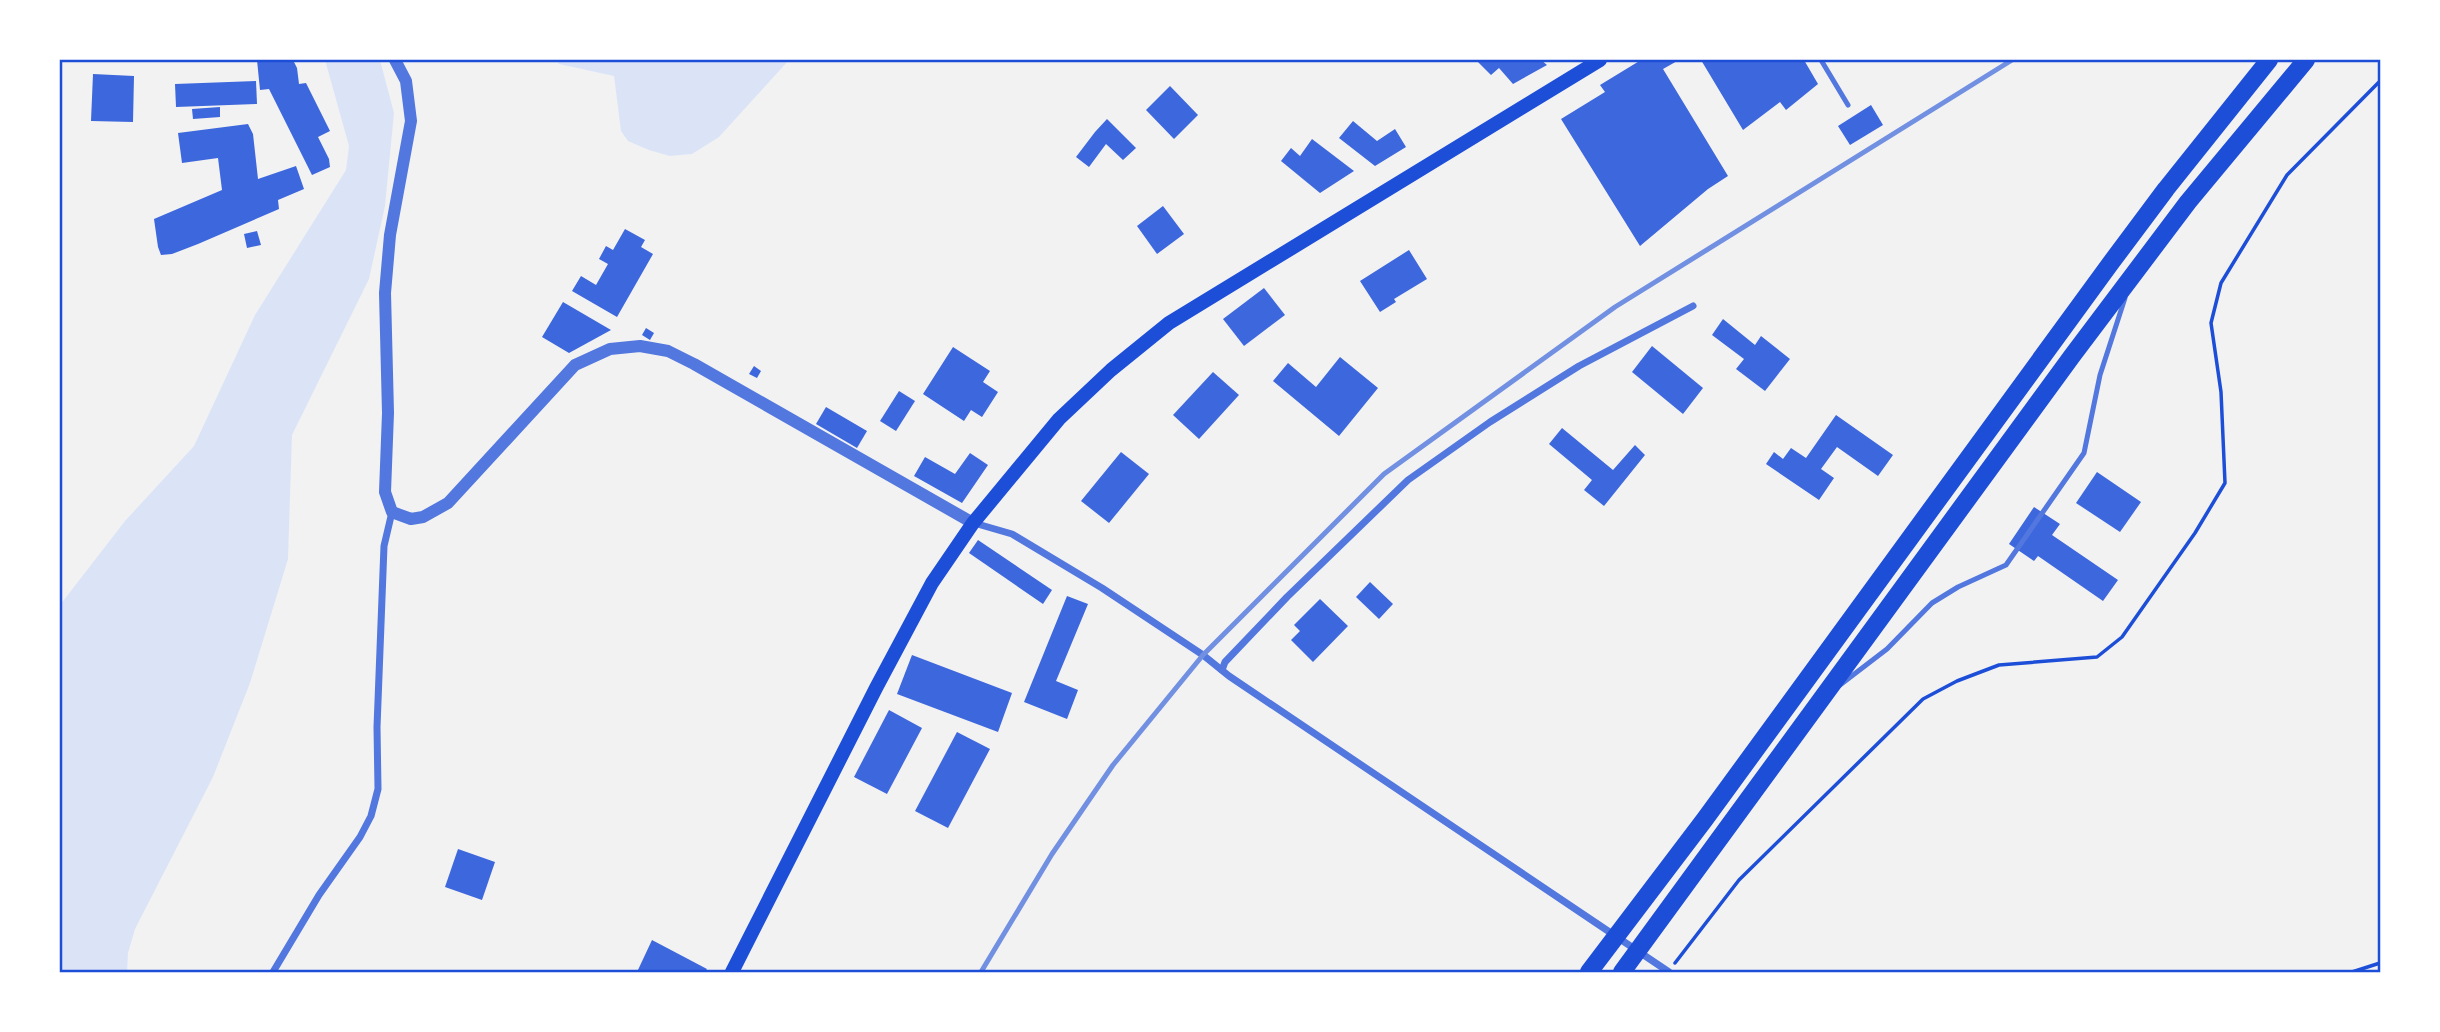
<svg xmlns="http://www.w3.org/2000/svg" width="2440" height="1032" viewBox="0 0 2440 1032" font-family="'PT Serif',serif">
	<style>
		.green { fill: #dbe4f7 }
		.building { fill: #3d67dc }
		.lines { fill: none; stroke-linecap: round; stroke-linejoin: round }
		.path { stroke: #1d4ed8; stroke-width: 3.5 }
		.service { stroke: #5277de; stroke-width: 5 }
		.minor { stroke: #5277de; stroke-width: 7 }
		.tertiary { stroke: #5277de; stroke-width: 12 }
		.secondary { stroke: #1d4ed8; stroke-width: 14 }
		.trunk { stroke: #1d4ed8; stroke-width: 18 }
		.rail { stroke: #7290e2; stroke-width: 5 }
		.neatline { fill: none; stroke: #1d4ed8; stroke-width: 2.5 }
	</style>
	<rect width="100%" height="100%" fill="#f2f2f2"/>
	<!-- green -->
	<g class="green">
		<path d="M325,60H380L394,113L385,206L369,279L292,435L288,559L250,683L213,777L135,929L128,953L127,972H60V605L125,521L194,446L255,315L346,170L349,146Z"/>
		<path d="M556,60H789L719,137L692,154L670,156L649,150L628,141L621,131L614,76L559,64Z"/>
	</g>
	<!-- building -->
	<g class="building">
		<path d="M257,60H293L297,68L299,84L306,83L330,131L318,137L329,159L330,167L312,175L269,89L260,90Z"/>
		<path d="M1476,60H1541L1547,65L1513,84L1499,68L1491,75Z"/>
		<path d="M1641,60H1679L1663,69L1728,176L1708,189L1640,246L1561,119L1605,92L1600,85Z"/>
		<path d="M1701,60H1804L1818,84L1786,110L1780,102L1743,130Z"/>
		<path d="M93,74L134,76L133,122L91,121Z"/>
		<path d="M256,81L257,104L176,107L175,84Z"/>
		<path d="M1170,86L1198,115L1174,139L1146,110Z"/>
		<path d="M1871,105L1883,125L1850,145L1838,126Z"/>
		<path d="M220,107V117L193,119L192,109Z"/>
		<path d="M1107,119L1136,148L1123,160L1106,144L1089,167L1076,157L1095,132Z"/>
		<path d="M1353,121L1377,141L1395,129L1406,147L1375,166L1339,138Z"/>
		<path d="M248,124L253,134L258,179L296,166L304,189L278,200L279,209L198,244L172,254L161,255L158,247L154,219L222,190L218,158L182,163L178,133Z"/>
		<path d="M1312,139L1354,171L1320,193L1281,161L1291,148L1300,156Z"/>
		<path d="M1163,206L1184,234L1157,254L1137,226Z"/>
		<path d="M625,229L645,240L641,247L653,254L617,317L572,291L581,276L596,285L608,264L599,259L606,246L613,250Z"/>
		<path d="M257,231L261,245L247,248L244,234Z"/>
		<path d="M1409,250L1427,279L1394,299L1396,302L1380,312L1360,281Z"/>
		<path d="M1264,288L1285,315L1244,346L1223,319Z"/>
		<path d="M563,302L611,330L569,353L542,337Z"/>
		<path d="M1723,319L1755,345L1761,336L1790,359L1765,391L1736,369L1744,359L1712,335Z"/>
		<path d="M646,328L654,333L650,340L642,335Z"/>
		<path d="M1652,346L1703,388L1683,414L1632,372Z"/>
		<path d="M953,347L990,371L983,382L998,392L982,417L971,410L964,421L923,394Z"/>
		<path d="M1340,357L1378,388L1339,436L1273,381L1288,363L1316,387Z"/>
		<path d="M754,366L761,371L757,378L749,374Z"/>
		<path d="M1213,372L1239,395L1199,439L1173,415Z"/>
		<path d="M899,391L915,401L896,431L880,421Z"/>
		<path d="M826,407L867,431L857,448L816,424Z"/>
		<path d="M1836,415L1893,455L1878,476L1837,447L1821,469L1834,478L1819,500L1766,464L1774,452L1783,459L1791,448L1806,458Z"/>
		<path d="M1562,428L1613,470L1635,445L1645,455L1604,506L1584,490L1592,480L1549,444Z"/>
		<path d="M1121,452L1149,474L1109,523L1081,501Z"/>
		<path d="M970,453L988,465L962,503L914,476L925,457L955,474Z"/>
		<path d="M2097,472L2141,502L2120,532L2076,503Z"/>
		<path d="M2034,507L2060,524L2052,535L2118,580L2103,601L2038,556L2034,561L2009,544Z"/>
		<path d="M978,540L1052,590L1043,604L969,553Z"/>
		<path d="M1370,582L1393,604L1379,619L1356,597Z"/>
		<path d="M1067,596L1088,604L1056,681L1078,690L1067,719L1024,702Z"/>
		<path d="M1320,599L1348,626L1313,662L1291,640L1300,631L1294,625Z"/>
		<path d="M912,655L1012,693L998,732L897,694Z"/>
		<path d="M889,710L922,728L887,794L854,777Z"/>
		<path d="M957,732L990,749L948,828L915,811Z"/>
		<path d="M458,849L495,862L482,900L445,887Z"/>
		<path d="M652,940L707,969L705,972H637Z"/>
	</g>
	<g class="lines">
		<!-- path -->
		<g class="path">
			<path d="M1675,963L1739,880L1923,699L1957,681L1999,665L2097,657L2122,637L2195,533L2225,483L2221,392L2211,323L2221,283L2287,175L2380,81"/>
			<path d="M2352,972L2380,963"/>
		</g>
		<!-- service -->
		<g class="service">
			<path d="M1821,60L1848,105"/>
			<path d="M1840,685L1887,649L1932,603L1958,587L2006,565L2084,453L2100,375L2125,298"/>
		</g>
		<!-- minor -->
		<g class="minor">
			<path d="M974,523L1012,534L1102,588L1203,655L1229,676L1669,972"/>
			<path d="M1222,670L1225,662L1287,597L1408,480L1490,422L1579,366L1693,306"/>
			<path d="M273,972L319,895L360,837L371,816L378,789L377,727L384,546L392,512"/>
		</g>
		<!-- tertiary -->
		<path class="tertiary" d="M395,60L406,81L411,121L390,235L385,293L388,413L385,492L392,512L411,519L423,517L448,503L575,365L610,349L640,346L668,351L694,364L973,523"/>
		<!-- secondary -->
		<path class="secondary" d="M732,972L876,688L932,583L973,523L1059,419L1111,370L1169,323L1600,60"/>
		<!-- trunk -->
		<g class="trunk">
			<path d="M1589,972L1705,819L2110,264L2166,189L2269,60"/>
			<path d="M1622,972L2072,356L2188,202L2306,60"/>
		</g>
		<!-- rail -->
		<path class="rail" d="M981,972L1052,854L1113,765L1203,655L1384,474L1615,307L2012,60"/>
	</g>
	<!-- border -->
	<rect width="2440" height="1032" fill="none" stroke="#ffffff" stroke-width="122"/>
	<rect x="61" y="61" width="2318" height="910" class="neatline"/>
</svg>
